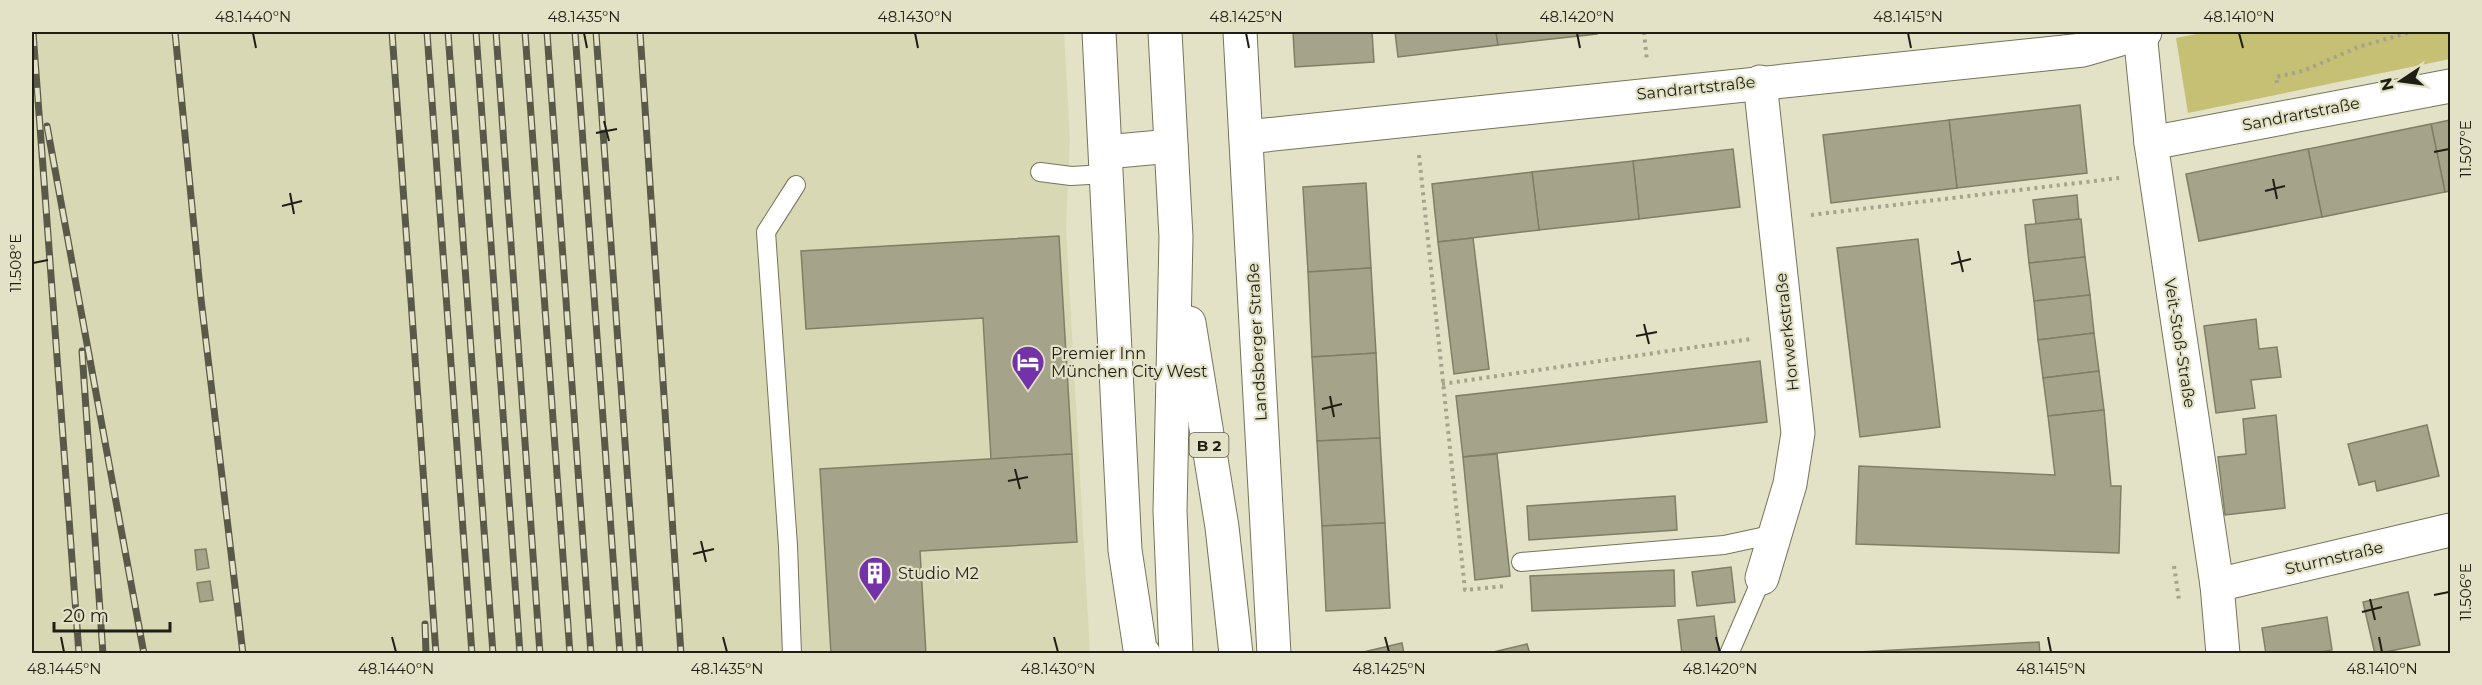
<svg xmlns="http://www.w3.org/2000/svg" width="2482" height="685" viewBox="0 0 2482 685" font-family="Montserrat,sans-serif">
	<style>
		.built { fill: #d9d8b5 }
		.green { fill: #c5c073 }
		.building { fill: #a5a48a; stroke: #807f65; stroke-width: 1.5 }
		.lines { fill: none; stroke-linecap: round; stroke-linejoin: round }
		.service-casing { stroke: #75745b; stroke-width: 20 }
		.minor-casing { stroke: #75745b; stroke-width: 35 }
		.primary-casing { stroke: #75745b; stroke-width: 35 }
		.path { stroke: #a4a38d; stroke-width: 4; stroke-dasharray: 3 4.5; stroke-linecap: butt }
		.service { stroke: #fff; stroke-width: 18 }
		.minor { stroke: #fff; stroke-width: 33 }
		.primary { stroke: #fff; stroke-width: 33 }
		.rail-casing { stroke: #59594a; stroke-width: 7 }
		.rail { stroke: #e3e2c6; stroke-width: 4.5; stroke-dasharray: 14; stroke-linecap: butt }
		.ticks { fill: none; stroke: #1e1e14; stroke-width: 2 }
		.labels { text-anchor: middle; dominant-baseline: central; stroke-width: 4.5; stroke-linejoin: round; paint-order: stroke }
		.shield { fill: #e3e2c6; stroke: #595949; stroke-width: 1.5 }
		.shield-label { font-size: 15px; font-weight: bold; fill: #1e1e14 }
		.street-label { font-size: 16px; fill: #1e1e14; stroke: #e3e2c6 }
		.poi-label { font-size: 16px; fill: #1e1e14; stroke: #e3e2c6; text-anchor: start }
		.neatline { fill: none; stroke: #1e1e14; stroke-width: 2 }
		.ticks-label { font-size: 15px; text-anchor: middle; fill: #1e1e14 }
	</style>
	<rect width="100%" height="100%" fill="#e3e2c6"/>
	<!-- built -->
	<path class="built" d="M32,32H1064L1070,139L1066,228L1090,653H32Z"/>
	<!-- green -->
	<path class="green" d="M2207,32H2450V59L2188,113L2176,38Z"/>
	<!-- building -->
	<g class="building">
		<path d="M1293,32H1372L1374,62L1295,67Z"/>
		<path d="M1395,32H1496L1498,45L1398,57Z"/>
		<path d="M1496,32H1597V34L1498,45Z"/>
		<path d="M2080,105L2087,173L1957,188L1949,120Z"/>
		<path d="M1949,120L1957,188L1831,203L1823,135Z"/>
		<path d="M2450,120V191L2445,192L2431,124Z"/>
		<path d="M2431,124L2445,192L2322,217L2308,149Z"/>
		<path d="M1733,149L1740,207L1639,219L1633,161Z"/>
		<path d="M2308,149L2322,217L2199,241L2186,174Z"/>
		<path d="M1633,161L1639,219L1539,230L1532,172Z"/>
		<path d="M1532,172L1539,230L1438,242L1432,184Z"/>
		<path d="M1366,183L1371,268L1308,272L1303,187Z"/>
		<path d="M2077,195L2079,219L2036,224L2033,200Z"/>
		<path d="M2081,219L2085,257L2029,263L2025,225Z"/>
		<path d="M1059,236L1072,454L991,459L983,318L806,329L801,251Z"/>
		<path d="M1473,238L1489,369L1454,374L1438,242Z"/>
		<path d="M1918,239L1940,427L1860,437L1837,248Z"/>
		<path d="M2085,257L2090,295L2034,301L2029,263Z"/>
		<path d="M1371,268L1376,353L1312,357L1308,272Z"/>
		<path d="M2090,295L2094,333L2038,340L2034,301Z"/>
		<path d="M2256,319L2259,349L2277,347L2281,377L2251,380L2255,408L2216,413L2204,326Z"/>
		<path d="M2094,333L2099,371L2043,378L2038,340Z"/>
		<path d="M1376,353L1380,438L1317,441L1312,357Z"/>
		<path d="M1760,361L1767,422L1463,457L1456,396Z"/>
		<path d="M2099,371L2104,410L2048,416L2043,378Z"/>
		<path d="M2104,410L2111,486H2121L2119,553L1856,544L1859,466L2055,475L2048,416Z"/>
		<path d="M2276,415L2285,508L2225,515L2218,457L2246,454L2243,419Z"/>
		<path d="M2427,425L2439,476L2377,491L2375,481L2359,485L2348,444Z"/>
		<path d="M1380,438L1385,523L1322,526L1317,441Z"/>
		<path d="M1072,454L1077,542L920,551L926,654H831L820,469Z"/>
		<path d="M1497,454L1510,576L1475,580L1463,457Z"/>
		<path d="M1675,496L1677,530L1529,540L1527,506Z"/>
		<path d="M1385,523L1390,608L1326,611L1322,526Z"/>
		<path d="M206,549L209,568L197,570L195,550Z"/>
		<path d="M1731,567L1735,602L1697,606L1692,572Z"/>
		<path d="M1674,570L1675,606L1532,611L1530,576Z"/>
		<path d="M210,581L213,600L200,602L197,583Z"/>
		<path d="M2408,592L2420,645L2375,654L2363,602Z"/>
		<path d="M1714,616L1719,654H1682L1678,620Z"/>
		<path d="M2327,617L2332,650L2320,652L2321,654H2266L2262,628Z"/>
		<path d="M2039,642L2040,654H1823Z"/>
		<path d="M1402,643L1404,654H1355Z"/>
		<path d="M1527,644L1530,654H1485Z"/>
	</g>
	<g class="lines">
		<defs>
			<g id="service">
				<path d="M1040,172L1071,176L1107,174"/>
				<path d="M1521,562L1724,545L1775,534"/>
				<path d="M792,654L788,546L766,232L796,185"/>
				<path d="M1729,654L1762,578"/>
			</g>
			<g id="minor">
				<path d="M1099,32L1125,550L1140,649L1144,654"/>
				<path d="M1240,32L1274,654"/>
				<path d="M2140,32L2151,143L2217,585L2223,654"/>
				<path d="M1760,82L1798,433L1790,484L1762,578"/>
				<path d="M1246,137L2083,50L2145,32"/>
				<path d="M2151,143L2450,86"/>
				<path d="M1106,152L1171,146"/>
				<path d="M2217,585L2450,530"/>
			</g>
			<g id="primary">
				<path d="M1165,32L1176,237L1170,511L1176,654"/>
				<path d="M1189,323L1222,527L1236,654"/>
			</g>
		</defs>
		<!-- service casing -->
		<use href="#service" class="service-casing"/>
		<!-- minor casing -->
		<use href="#minor" class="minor-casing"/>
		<!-- primary casing -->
		<use href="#primary" class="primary-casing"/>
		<!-- path -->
		<g class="path">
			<path d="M1644,32L1647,61"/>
			<path d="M2277,83L2276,77L2303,71L2358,47L2411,32"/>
			<path d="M1419,155L1465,590L1505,586"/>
			<path d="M1811,215L2119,178"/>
			<path d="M1442,384L1751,339"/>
			<path d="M2174,566L2179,600"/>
		</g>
		<!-- service -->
		<use href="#service" class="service"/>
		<!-- minor -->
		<use href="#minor" class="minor"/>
		<!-- primary -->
		<use href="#primary" class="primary"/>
		<defs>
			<g id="rail">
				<path d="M33,32L79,654"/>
				<path d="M175,32L201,299L243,654"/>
				<path d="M392,32L436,654"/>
				<path d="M427,32L472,654"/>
				<path d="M448,32L493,654"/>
				<path d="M476,32L520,654"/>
				<path d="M496,32L540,654"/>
				<path d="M525,32L570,654"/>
				<path d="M547,32L591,654"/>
				<path d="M575,32L620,654"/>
				<path d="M596,32L640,654"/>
				<path d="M640,32L681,654"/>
				<path d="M47,126L144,654"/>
				<path d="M82,351L103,654"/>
				<path d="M425,624L426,654"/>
			</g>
		</defs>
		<!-- rail casing -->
		<use href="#rail" class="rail-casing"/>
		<!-- rail -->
		<use href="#rail" class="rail"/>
	</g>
	<!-- ticks -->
	<path class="ticks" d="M253,33L256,48M584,33L587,48M915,33L918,48M1246,33L1249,48M1577,33L1580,48M1908,33L1911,48M2239,33L2243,48M604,121L609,141M596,133L617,129M2434,152L2449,149M2273,179L2277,199M2265,191L2285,186M290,193L294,214M282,206L302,201M1958,251L1963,272M33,263L48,260M1951,264L1971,259M1644,324L1649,344M1636,336L1657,332M1330,396L1334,417M1322,409L1342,404M1015,469L1020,489M1008,481L1028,477M701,541L706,562M693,554L714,549M2434,595L2449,592M2370,599L2375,620M2362,612L2382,607M61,637L64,652M392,637L396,652M723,637L727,652M1054,637L1058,652M1385,637L1389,652M1716,637L1720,652M2048,637L2051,652M2379,637L2382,652"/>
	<!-- icons -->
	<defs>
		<symbol id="hotel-pin" viewBox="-11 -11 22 30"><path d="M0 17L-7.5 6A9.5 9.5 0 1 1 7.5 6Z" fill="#7332a7" stroke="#e3e2c6"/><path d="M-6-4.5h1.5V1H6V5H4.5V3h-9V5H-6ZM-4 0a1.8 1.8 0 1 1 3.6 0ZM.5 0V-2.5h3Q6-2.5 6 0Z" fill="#fff"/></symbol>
		<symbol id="building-pin" viewBox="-11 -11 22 30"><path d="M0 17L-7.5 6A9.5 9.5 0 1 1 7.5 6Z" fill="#7332a7" stroke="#e3e2c6"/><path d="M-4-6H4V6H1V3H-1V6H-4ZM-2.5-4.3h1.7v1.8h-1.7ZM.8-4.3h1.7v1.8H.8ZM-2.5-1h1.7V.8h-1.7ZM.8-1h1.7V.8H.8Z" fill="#fff"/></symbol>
	</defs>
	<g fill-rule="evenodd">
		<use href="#hotel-pin" x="1009" y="343" width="38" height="52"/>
		<use href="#building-pin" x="856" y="554" width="38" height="52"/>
	</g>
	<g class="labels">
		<!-- shield labels -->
		<rect class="shield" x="1189.5" y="433" width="39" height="24" rx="4.5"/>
		<g class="shield-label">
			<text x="1209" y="445">B 2</text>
		</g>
		<!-- street labels -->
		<g class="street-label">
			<text transform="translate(1696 88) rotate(-6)">Sandrartstraße</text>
			<text transform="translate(2301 114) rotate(-11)">Sandrartstraße</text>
			<text transform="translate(1787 332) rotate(-96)">Horwerkstraße</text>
			<text transform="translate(1257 342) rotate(-93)">Landsberger Straße</text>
			<text transform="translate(2180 343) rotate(81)">Veit-Stoß-Straße</text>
			<text transform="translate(2334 558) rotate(-13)">Sturmstraße</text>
		</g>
		<!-- poi labels -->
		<g class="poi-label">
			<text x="1051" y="353">Premier Inn<tspan x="1051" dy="18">München City West</tspan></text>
			<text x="898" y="573">Studio M2</text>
		</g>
	</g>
	<!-- border -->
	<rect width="2482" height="685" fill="none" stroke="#e3e2c6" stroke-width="66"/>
	<!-- north arrow -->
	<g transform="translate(2401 81) rotate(257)" stroke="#e3e2c6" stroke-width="4.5" paint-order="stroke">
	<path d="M0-4.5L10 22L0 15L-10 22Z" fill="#1e1e14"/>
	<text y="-9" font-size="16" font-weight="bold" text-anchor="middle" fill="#1e1e14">N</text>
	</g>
	<!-- scale -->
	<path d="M54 622v9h116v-9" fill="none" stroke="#1e1e14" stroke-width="3"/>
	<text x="63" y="622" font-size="18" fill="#1e1e14" stroke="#e3e2c6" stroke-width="4.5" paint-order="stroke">20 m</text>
	<rect x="33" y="33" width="2416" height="619" class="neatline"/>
	<g class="ticks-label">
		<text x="253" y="22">48.1440°N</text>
		<text x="584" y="22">48.1435°N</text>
		<text x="915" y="22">48.1430°N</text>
		<text x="1246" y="22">48.1425°N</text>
		<text x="1577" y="22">48.1420°N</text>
		<text x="1908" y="22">48.1415°N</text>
		<text x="2239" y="22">48.1410°N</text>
		<text transform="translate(2466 149) rotate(-90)" y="5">11.507°E</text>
		<text transform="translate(16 263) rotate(-90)" y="5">11.508°E</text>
		<text transform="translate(2466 592) rotate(-90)" y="5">11.506°E</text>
		<text x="64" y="674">48.1445°N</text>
		<text x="396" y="674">48.1440°N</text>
		<text x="727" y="674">48.1435°N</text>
		<text x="1058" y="674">48.1430°N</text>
		<text x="1389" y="674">48.1425°N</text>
		<text x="1720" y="674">48.1420°N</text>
		<text x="2051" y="674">48.1415°N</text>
		<text x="2382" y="674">48.1410°N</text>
	</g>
</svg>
